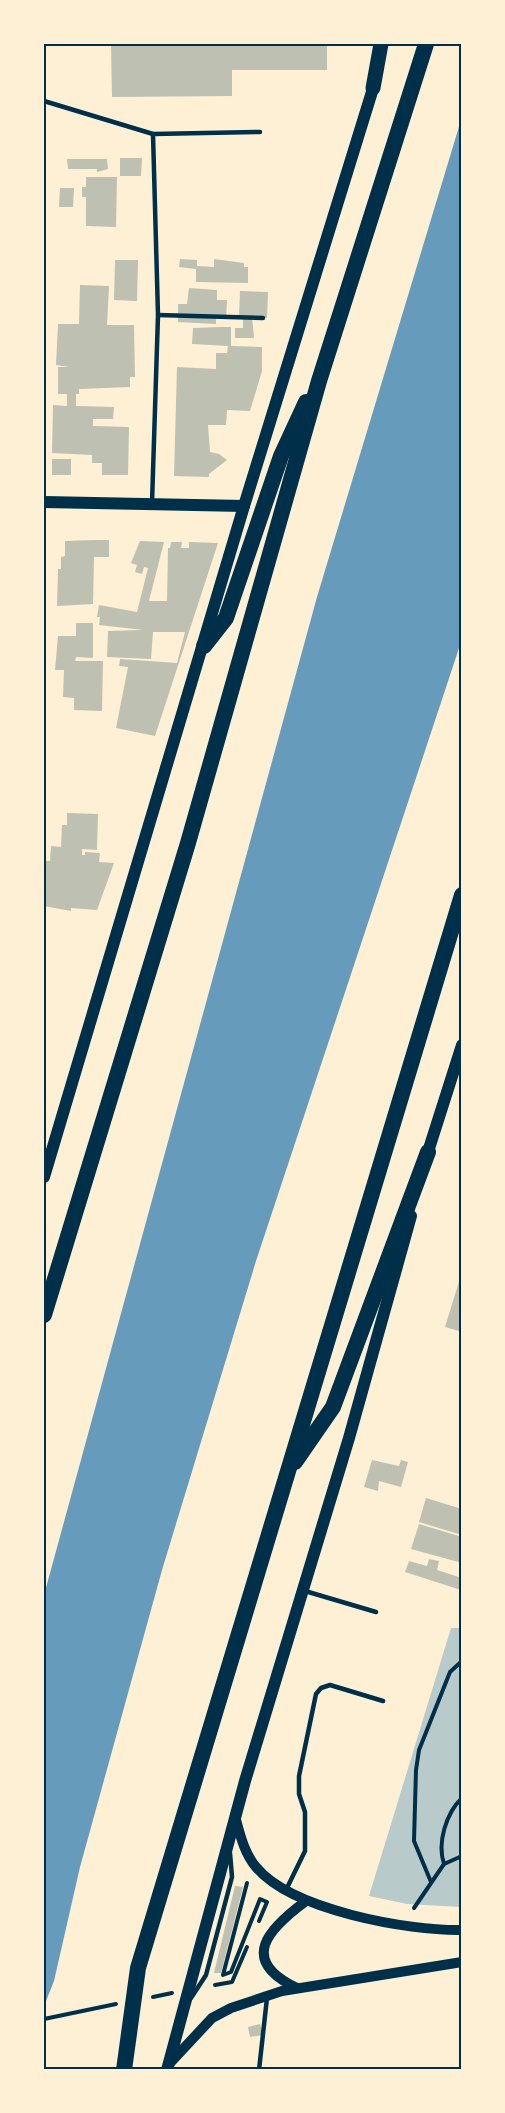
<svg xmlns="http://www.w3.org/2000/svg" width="505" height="2113" viewBox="0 0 505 2113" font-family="Commissioner,sans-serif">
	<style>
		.green { fill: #b9caca }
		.water { fill: #669bbc }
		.building { fill: #bec0b2 }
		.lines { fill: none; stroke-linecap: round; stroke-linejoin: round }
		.path { stroke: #003049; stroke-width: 4 }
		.service { stroke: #003049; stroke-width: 4.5 }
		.tertiary { stroke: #003049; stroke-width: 10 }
		.secondary { stroke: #003049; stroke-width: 12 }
		.primary { stroke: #003049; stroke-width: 15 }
		.trunk { stroke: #003049; stroke-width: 16 }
		.neatline { fill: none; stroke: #003049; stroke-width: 2 }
	</style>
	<rect width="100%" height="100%" fill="#fdf0d5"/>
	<!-- green -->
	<path class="green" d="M451,1628H461V1907L407,1904L369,1896Z"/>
	<!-- water -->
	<path class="water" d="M461,120V642L256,1261L162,1570L80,1867L54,1981L44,2006V1595L317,597Z"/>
	<!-- building -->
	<g class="building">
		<path d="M111,44H327V70H232V96L112,97Z"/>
		<path d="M120,158H142L141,176H120Z"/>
		<path d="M67,159H107L108,169L97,172V169H68Z"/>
		<path d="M86,177H117L116,227L86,226V197H82V187H86Z"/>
		<path d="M60,188H74L73,207H59Z"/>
		<path d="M180,259L197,260V266L214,267V259L244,263V267H248V283L196,282V269L179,267Z"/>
		<path d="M115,260H138L137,301L114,300Z"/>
		<path d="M80,285L109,286L107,325H134L135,377H130V387L79,389V394H76V406L114,407L113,419H93V426L129,427L128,475H102V463H92V455L52,453L53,405L67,406V394H58V367H69L56,365L58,324H79Z"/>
		<path d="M189,288L217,290V300H227L226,319L216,318V324L178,322V304H187Z"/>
		<path d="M240,291L268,292L267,318L252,317L254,338H235V328H243V317H239Z"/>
		<path d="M221,327H231V346L262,347V371L250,411L227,410L226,425H208L210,452L219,454L227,460L209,474V477L174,476L177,367L216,369V353H227L228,346L192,344L193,328Z"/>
		<rect x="52" y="459" width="19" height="16"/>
		<path d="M94,540H109V557H94L93,604L57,606L58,569H61V557L65,556V541Z"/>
		<path d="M140,541L164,542L149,601H167L168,548H170L171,542H182L181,548H189V542L218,543L155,736L116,728L128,667L119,666L120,659L177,663L185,632H153L151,659L107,657L108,631L143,630L99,625L100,617H97L99,605L137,612L148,568L144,567L142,574L135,572L137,565L131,563Z"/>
		<path d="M76,623H93V658L76,657L75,661H103L102,711L74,710V698L63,697L64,670H55L58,636H76Z"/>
		<path d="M67,813L98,814L97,850L82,849V855H85V852L100,853L99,862L114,863L97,910L71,908V911L44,906L45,861H50L51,846L61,847L62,825H67Z"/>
		<path d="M461,1275H462V1332L445,1327Z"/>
		<path d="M372,1460L399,1466L401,1460L408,1462L401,1487L379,1481L378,1491L364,1487Z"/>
		<path d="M426,1498L462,1509V1535L419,1522Z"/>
		<path d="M419,1524L462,1537V1563L411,1549Z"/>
		<path d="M429,1559L439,1561L437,1570L462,1578L461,1590L405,1572L409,1561L427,1566Z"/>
		<path d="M235,1886L243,1887L221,1973H214Z"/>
		<path d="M260,2024L263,2035L250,2037L248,2027Z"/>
	</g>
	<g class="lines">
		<!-- path -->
		<g class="path">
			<path d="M444,1864C437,1843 446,1813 462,1798"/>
			<path d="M431,1882L414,1841L416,1770L419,1750L450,1672L462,1661"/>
			<path d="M247,1883L223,1975L231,1972L260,1899L267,1902L259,1921"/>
			<path d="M414,1908L444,1864L462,1856"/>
			<path d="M215,1985L232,1982L247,1947"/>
			<path d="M153,1997L172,1993"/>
			<path d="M44,2019L116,2004"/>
		</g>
		<!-- service -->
		<g class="service">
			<path d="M44,101L153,134L260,132"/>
			<path d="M158,315L263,318"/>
			<path d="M152,503L158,315L153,134"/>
			<path d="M305,1591L376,1612"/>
			<path d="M286,1890L305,1851V1812L299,1794V1776L316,1694L321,1688L330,1685L383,1701"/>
			<path d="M191,1998L206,1975L232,1877L230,1853"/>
			<path d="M259,2070L267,1998"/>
		</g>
		<!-- tertiary -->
		<g class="tertiary">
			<path d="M235,1816C240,1834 244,1853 256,1867C291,1910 408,1931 462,1930"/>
			<path d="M297,1988C238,1960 268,1929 306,1901"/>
			<path d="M170,2063L212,2018L231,2008L282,1991L462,1962"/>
		</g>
		<!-- secondary -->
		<g class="secondary">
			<path d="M44,502L244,506"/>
			<path d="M426,1158L462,1045"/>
			<path d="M44,1177L244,506L375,82"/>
			<path d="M167,2070L245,1781L349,1438L411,1216"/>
		</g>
		<!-- primary -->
		<path class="primary" d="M373,88L381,44"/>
		<!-- trunk -->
		<g class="trunk">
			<path d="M204,646L226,618L281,456L306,402"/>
			<path d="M44,1315L188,843L319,381L426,44"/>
			<path d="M295,1462L333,1407L428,1152"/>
			<path d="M124,2070L138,1968L462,895"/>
		</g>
	</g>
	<!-- border -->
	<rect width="505" height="2113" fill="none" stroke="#fdf0d5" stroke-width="90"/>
	<rect x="45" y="45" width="415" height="2023" class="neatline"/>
</svg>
